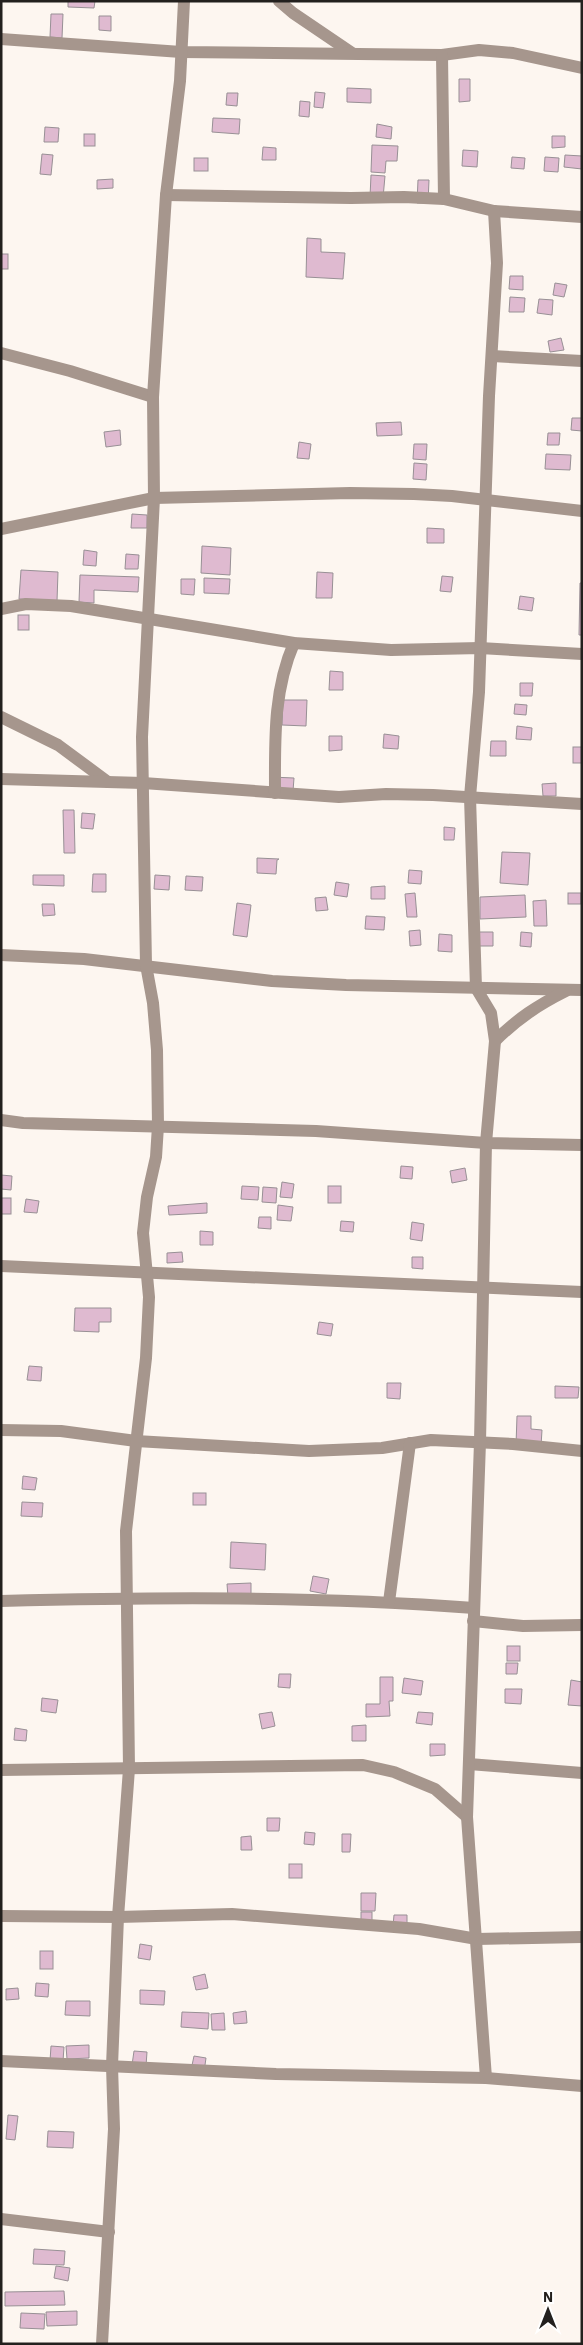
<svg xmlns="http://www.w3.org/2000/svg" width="583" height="2345" viewBox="0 0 583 2345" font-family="'IBM Plex Sans',sans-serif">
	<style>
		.building { fill: #dfbad0; stroke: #989095 }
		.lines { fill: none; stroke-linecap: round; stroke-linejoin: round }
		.street { stroke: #a6968d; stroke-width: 12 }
	</style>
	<rect width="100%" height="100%" fill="#fdf6f0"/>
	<!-- building -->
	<g class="building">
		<path d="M68,1H95L94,8L68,7Z"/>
		<path d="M51,14H63L62,38L50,37Z"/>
		<path d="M99,16H111V31L99,30Z"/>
		<path d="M459,79H470V101L459,102Z"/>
		<path d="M347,88L371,89V103L347,102Z"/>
		<path d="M315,92L325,93L323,108L314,107Z"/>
		<path d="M227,93H238L237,106L226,105Z"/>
		<path d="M300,101L310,102L309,117L299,116Z"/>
		<path d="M213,118L240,119L239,134L212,132Z"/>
		<path d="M377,124L392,127L391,139L376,137Z"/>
		<path d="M45,127L59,128L58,142H44Z"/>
		<rect x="84" y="134" width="11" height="12"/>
		<path d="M552,136H565V147L552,148Z"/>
		<path d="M372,145L398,146L397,161H386L385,173L371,172Z"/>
		<path d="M263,147L276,148V160H262Z"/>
		<path d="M463,150L478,151L477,167L462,166Z"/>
		<path d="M42,154L53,155L51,175L40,174Z"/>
		<path d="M565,155L582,156V169L564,167Z"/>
		<path d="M512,157L525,158L524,169L511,168Z"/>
		<path d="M545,157L559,158L558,172L544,171Z"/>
		<rect x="194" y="158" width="14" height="13"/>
		<path d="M371,175L385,176L383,198L370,197Z"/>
		<path d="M113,179V188L97,189V180Z"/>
		<path d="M418,180H429L428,203H417Z"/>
		<path d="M307,238L321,239V252L345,253L343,279L306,277Z"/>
		<rect x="1" y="254" width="7" height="15"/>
		<path d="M510,276H523V290L509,289Z"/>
		<path d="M555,283L567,285L564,297L553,295Z"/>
		<path d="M510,297L525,298L524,312H509Z"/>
		<path d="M539,299L553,300L552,315L537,313Z"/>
		<path d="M561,338L564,350L550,352L548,341Z"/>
		<path d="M572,418H582V431L571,430Z"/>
		<path d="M401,422L402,435L377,436L376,423Z"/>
		<path d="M120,430L121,445L106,447L104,432Z"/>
		<path d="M548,433H560L559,445H547Z"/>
		<path d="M299,442L311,444L309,459L297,458Z"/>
		<path d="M414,444H427L426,460L413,459Z"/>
		<path d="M546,454L571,455L570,470L545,469Z"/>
		<path d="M414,463L427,464L426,480L413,479Z"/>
		<path d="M132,514L147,515V528H131Z"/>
		<path d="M427,528L444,529V543H427Z"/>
		<path d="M202,546L231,548L230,575L201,573Z"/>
		<path d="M84,550L97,552L96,566L83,565Z"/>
		<path d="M126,554L139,555L138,569H125Z"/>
		<path d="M21,570L58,572L57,601L19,599Z"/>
		<path d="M317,572L333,573L332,598H316Z"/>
		<path d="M80,575L139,577L138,592L94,590V603L79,602Z"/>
		<path d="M442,576L453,577L451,592L440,591Z"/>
		<path d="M204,578L230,579L229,594L204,593Z"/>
		<path d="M181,579H195L194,595L181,594Z"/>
		<path d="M580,583H582V635H579Z"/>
		<path d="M520,596L534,598L532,611L518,609Z"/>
		<rect x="18" y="615" width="11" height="15"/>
		<path d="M330,671L343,672V690H329Z"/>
		<path d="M520,683H533L532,696H520Z"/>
		<path d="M283,700H307L306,726L282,725Z"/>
		<path d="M515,704L527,705L526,715L514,714Z"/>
		<path d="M517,726L532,728L531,740L516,739Z"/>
		<path d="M384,734L399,736L398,749L383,748Z"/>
		<path d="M329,736H342V750L329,751Z"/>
		<path d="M491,741H506V756H490Z"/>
		<rect x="573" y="747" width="9" height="16"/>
		<path d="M271,777L294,778L293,791L271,790Z"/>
		<path d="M556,783V796H543L542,784Z"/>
		<path d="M63,810H74L75,853H64Z"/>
		<path d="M82,813L95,814L93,829L81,828Z"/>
		<path d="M444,827L455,828L454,840H444Z"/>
		<path d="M502,852L530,853L528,885L500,883Z"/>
		<path d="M257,858L279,859L277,860L276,874L257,873Z"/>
		<path d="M409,870L422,871L421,884L408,883Z"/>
		<path d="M93,874H106V892H92Z"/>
		<path d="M33,875H64V886L33,885Z"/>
		<path d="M155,875L170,876L169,890L154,889Z"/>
		<path d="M186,876L203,877L202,891L185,890Z"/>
		<path d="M336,882L349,884L347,897L334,895Z"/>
		<path d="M385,886V899H371V887Z"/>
		<path d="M415,893L417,917H407L405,894Z"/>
		<rect x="568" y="893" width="13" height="11"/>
		<path d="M525,895L526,917L480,919V897Z"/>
		<path d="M326,897L328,910L316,911L315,898Z"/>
		<path d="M546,900L547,926H534L533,901Z"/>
		<path d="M237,903L251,905L247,937L233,935Z"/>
		<path d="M42,904H54L55,915L43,916Z"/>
		<path d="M366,916L385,917L384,930L365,929Z"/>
		<path d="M420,930L421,945L410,946L409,931Z"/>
		<path d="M477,932H493V946H478Z"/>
		<path d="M521,932L532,933L531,947L520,946Z"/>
		<path d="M439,934L452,935V952L438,951Z"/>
		<path d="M401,1166L413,1167L412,1179L400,1178Z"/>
		<path d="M465,1168L467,1180L452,1183L450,1171Z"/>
		<path d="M1,1175L12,1176L11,1190L1,1189Z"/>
		<path d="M282,1182L294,1184L292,1198L280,1197Z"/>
		<path d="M242,1186L259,1187L258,1200L241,1199Z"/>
		<rect x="328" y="1186" width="13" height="17"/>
		<path d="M263,1187L277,1188L276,1203L262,1202Z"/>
		<rect x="1" y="1198" width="10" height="16"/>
		<path d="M26,1199L39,1201L37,1213L24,1212Z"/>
		<path d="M207,1203V1213L169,1215L168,1206Z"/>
		<path d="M278,1205L293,1207L291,1221L277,1220Z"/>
		<path d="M259,1217H271V1229L258,1228Z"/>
		<path d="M341,1221L354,1222L353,1232L340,1231Z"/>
		<path d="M412,1222L424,1224L422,1241L410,1239Z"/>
		<path d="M200,1231L213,1232V1245H200Z"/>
		<path d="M182,1252L183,1262L167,1263V1253Z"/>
		<path d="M412,1257H423V1269L412,1268Z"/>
		<path d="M75,1308H111V1322H99V1332L74,1331Z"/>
		<path d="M319,1322L333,1324L331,1336L317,1334Z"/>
		<path d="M29,1366L42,1367L41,1381L27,1380Z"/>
		<path d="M387,1383H401L400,1399L387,1398Z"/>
		<path d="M555,1386L579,1387L578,1398H555Z"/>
		<path d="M517,1416H531V1429L542,1430L541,1446L516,1445Z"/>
		<path d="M23,1476L37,1478L35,1490L22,1489Z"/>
		<rect x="193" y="1493" width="13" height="12"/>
		<path d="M22,1502L43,1503L42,1517L21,1516Z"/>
		<path d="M231,1542L266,1544L265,1570L230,1568Z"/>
		<path d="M313,1576L329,1579L326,1594L310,1591Z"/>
		<path d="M251,1583V1596L228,1597L227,1584Z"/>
		<rect x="507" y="1646" width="13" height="15"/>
		<path d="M506,1663H518L517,1674H506Z"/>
		<path d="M279,1674H291L290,1688L278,1687Z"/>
		<path d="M380,1677H393V1701H389L390,1716L366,1717V1704H380Z"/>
		<path d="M404,1678L423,1681L421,1695L402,1693Z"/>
		<path d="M571,1680L582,1682V1706L568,1705Z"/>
		<path d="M505,1689H522L521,1704L505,1703Z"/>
		<path d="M42,1698L58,1700L56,1713L41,1711Z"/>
		<path d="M272,1712L275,1726L262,1729L259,1714Z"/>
		<path d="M418,1712L433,1713L432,1725L416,1723Z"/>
		<path d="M366,1725V1741H352V1726Z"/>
		<path d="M15,1728L27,1730L26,1741L14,1740Z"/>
		<path d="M430,1744H445V1755L430,1756Z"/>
		<path d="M267,1818H280L279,1831H267Z"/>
		<path d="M305,1832L315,1833L314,1845L304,1844Z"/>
		<path d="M342,1834H351L350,1852H342Z"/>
		<path d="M251,1836L252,1850H241V1837Z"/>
		<rect x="289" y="1864" width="13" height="14"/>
		<path d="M361,1893H376L375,1911H361Z"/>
		<rect x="361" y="1912" width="11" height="11"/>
		<path d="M394,1915H407V1926H393Z"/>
		<path d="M140,1944L152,1946L150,1960L138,1958Z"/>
		<rect x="40" y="1951" width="13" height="18"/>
		<path d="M205,1974L208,1988L196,1990L193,1977Z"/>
		<path d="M36,1983L49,1984L48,1997L35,1996Z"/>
		<path d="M18,1988L19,1999L6,2000V1989Z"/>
		<path d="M140,1990L165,1991L164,2005L140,2004Z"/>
		<path d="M66,2001H90V2016L65,2015Z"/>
		<path d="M246,2011L247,2023L234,2024L233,2013Z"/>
		<path d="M182,2012L209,2013L208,2029L181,2027Z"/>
		<path d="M224,2013L225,2030H212L211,2014Z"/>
		<path d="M89,2045V2058L67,2059L66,2046Z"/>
		<path d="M51,2046L64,2047L63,2061H50Z"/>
		<path d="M134,2051L147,2052L146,2066L132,2065Z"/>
		<path d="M194,2056L206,2058L204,2072L191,2070Z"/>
		<path d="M8,2115L18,2116L15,2140L6,2139Z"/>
		<path d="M48,2131L74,2132L73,2148L47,2147Z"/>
		<path d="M34,2249L65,2251L64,2265L33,2264Z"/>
		<path d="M56,2266L70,2268L68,2281L54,2278Z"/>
		<path d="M64,2291L65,2305L5,2306V2292Z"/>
		<path d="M77,2311V2325L47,2326L46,2312Z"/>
		<path d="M21,2313L45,2314L44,2329L20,2328Z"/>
	</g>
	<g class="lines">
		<!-- street -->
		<g class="street">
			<path d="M279,1L293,13L352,53"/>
			<path d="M1,39L181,52L442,55L479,50L513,53L582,68"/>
			<path d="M442,55L444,199"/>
			<path d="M166,195L351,198L404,197L444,199L494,211L582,217"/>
			<path d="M1,353L70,371L153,397"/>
			<path d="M492,356L582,361"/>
			<path d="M1,529L154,498L350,493L414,494L452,496L582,511"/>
			<path d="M1,609L26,604L71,606L294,643L391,650L480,648L582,654"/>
			<path d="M1,717L58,745L108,782"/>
			<path d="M1,779L143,783L339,797L386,794L433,795L582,804"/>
			<path d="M275,793C275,741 273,691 294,643"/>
			<path d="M1,955L84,959L272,981L346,985L582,990"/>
			<path d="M495,1041C517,1019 538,1005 566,991"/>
			<path d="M1,1120L23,1123L316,1131L486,1143L582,1145"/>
			<path d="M1,1266L582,1292"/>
			<path d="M1,1430L61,1431L136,1441L309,1451L382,1448L431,1440L513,1444L582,1451"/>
			<path d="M1,1601C159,1597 317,1596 474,1608"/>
			<path d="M389,1602L410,1443"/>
			<path d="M473,1621L523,1626L582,1625"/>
			<path d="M469,1764L582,1773"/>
			<path d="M1,1770L363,1765L394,1772L435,1789L467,1817"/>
			<path d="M1,1916L118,1917L232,1914L419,1929L477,1939L582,1937"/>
			<path d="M1,2061L276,2074L486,2078L582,2086"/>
			<path d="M486,2078L467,1817L480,1442L486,1143L495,1041L491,1013L476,988L470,797L479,692L489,396L497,263L494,211"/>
			<path d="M1,2219L109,2232"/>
			<path d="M102,2344L114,2129L112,2066L118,1917L129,1769L126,1531L146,1358L149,1297L143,1233L147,1197L156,1157L158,1126L157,1050L153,1003L146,965L142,737L154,498L153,397L166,195L180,81L184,1"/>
		</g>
	</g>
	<!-- border -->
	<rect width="583" height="2345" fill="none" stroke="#23201e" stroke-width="5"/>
	<!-- north arrow -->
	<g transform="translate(548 2310)" stroke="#ffffff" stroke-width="4" paint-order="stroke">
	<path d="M0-4L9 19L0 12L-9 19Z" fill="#23201e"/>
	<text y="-8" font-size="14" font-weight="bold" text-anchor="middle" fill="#23201e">N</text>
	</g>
</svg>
